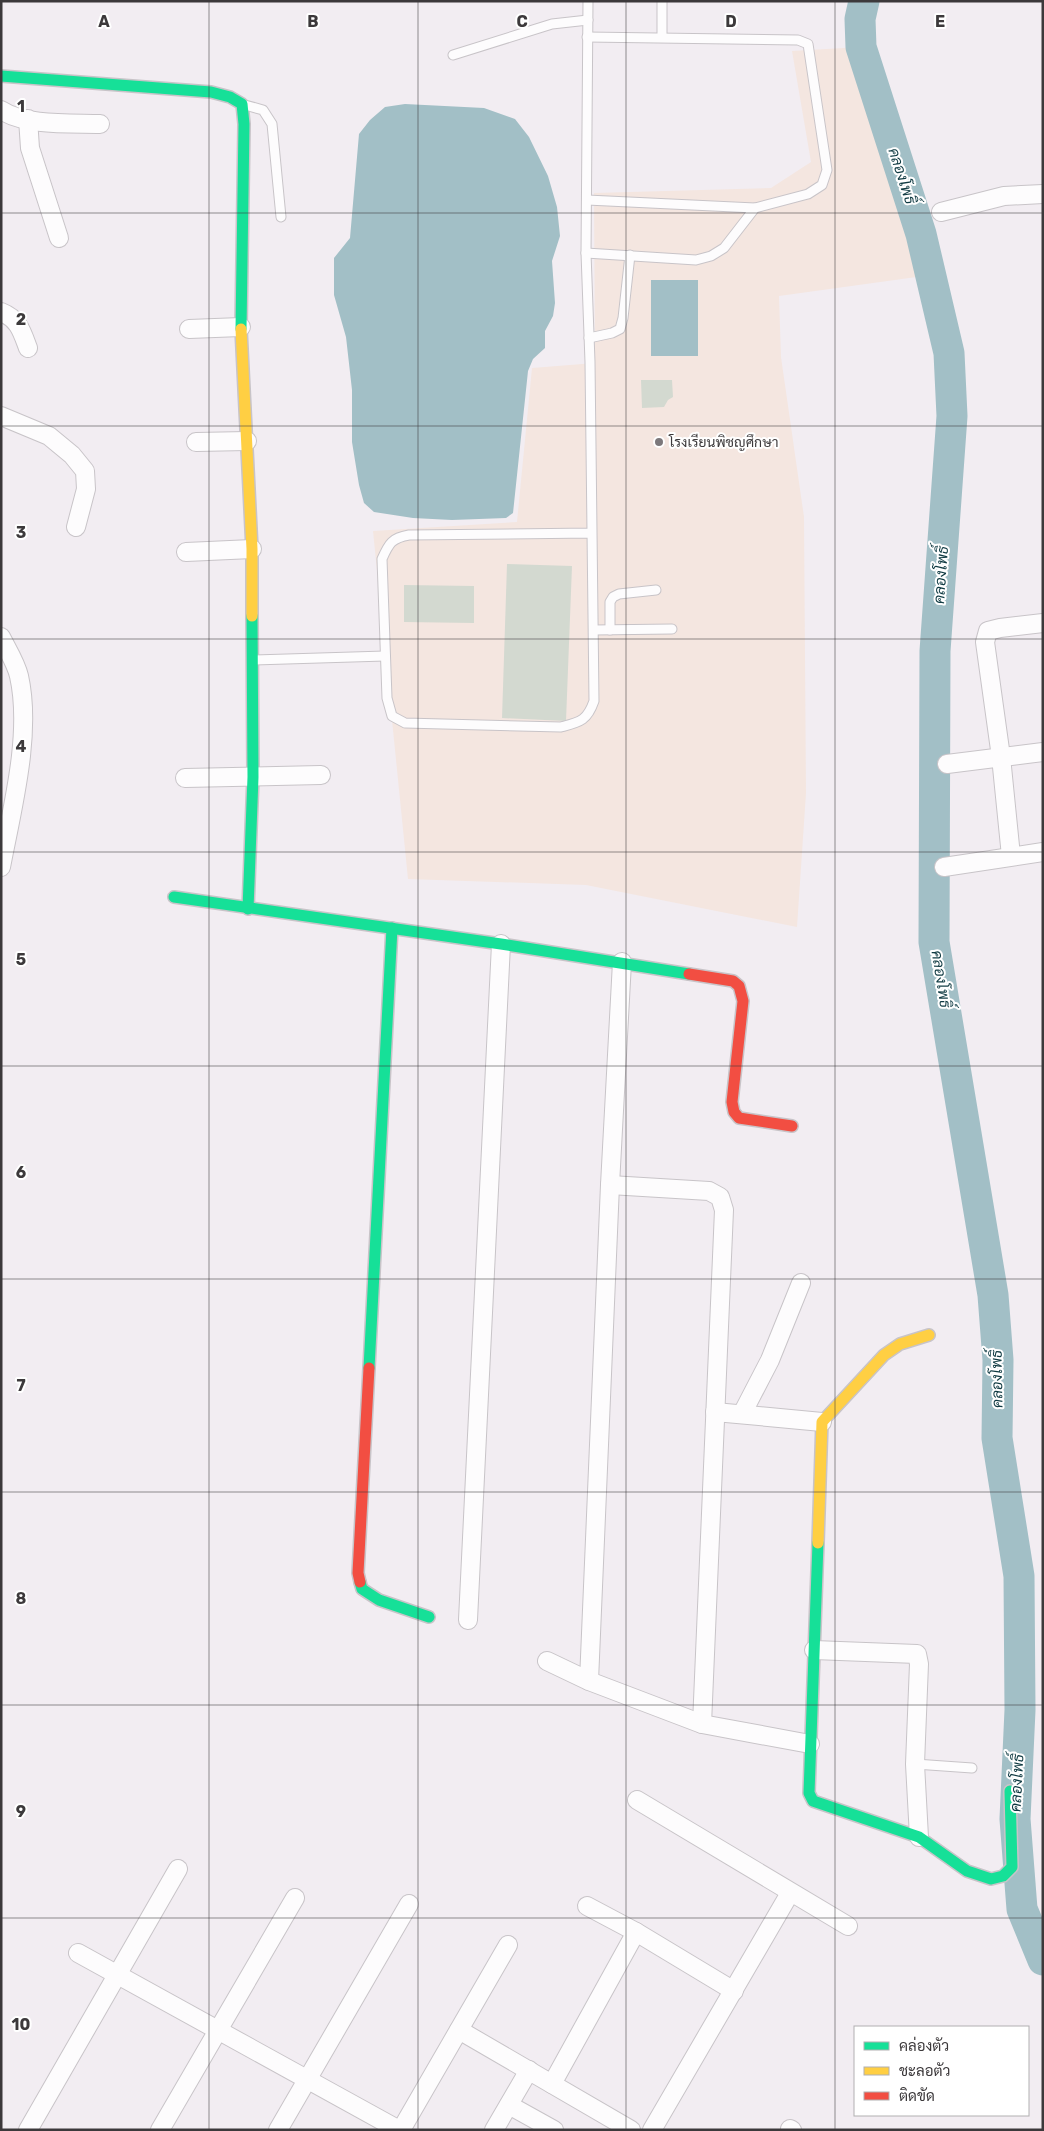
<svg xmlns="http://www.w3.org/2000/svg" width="1044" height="2131" viewBox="0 0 1044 2131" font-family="Rubik,Sarabun,sans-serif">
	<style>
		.education { fill: #f4e6e0 }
		.green { fill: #d3d9d0 }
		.water { fill: #a2bfc6 }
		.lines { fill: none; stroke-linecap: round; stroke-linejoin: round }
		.river { stroke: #a2bfc6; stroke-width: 31 }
		.lane-casing { stroke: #c8c4c8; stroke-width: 11 }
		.street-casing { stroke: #c8c4c8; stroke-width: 20 }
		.fast-casing { stroke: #c8c4c8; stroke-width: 14 }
		.slow-casing { stroke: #c8c4c8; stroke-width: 14 }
		.jam-casing { stroke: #c8c4c8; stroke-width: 14 }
		.lane { stroke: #fdfcfd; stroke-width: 9 }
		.street { stroke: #fdfcfd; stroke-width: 18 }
		.fast { stroke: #16e098; stroke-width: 11 }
		.slow { stroke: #ffcf43; stroke-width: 11 }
		.jam { stroke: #f24e42; stroke-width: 11 }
		.grid { fill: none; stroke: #3c393b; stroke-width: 1; stroke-opacity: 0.55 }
		.poi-dot { fill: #7c787b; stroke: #fff; stroke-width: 2 }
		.labels { text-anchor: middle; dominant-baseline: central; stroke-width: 4; stroke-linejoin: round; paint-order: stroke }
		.poi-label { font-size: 14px; fill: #3c393b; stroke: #fff; text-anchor: start }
		.water-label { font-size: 15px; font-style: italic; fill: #0e3941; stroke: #fff }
		.grid-label { font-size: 16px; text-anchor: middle; font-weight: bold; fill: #3c393b; stroke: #fff; stroke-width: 4; stroke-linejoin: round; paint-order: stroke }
	</style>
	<rect width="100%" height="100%" fill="#f2edf2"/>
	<!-- education -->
	<path class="education" d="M861,47L931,275L779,296L781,357L804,517L806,793L797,927L586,885L408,879L373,531L517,522L532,368L595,363L594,193L771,188L811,162L792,51Z"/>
	<!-- green -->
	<g class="green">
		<path d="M641,380H672L673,397L668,400L664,407L642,408Z"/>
		<path d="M507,564L572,566L566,721L502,718Z"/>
		<path d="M404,585L474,586V623L404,622Z"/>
	</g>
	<!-- water -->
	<g class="water">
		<path d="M405,104L484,108L515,119L529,137L548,176L557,207L560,236L552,261L555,303L553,316L545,331V348L533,359L528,371L513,513L506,518L452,520L413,518L374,512L364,503L359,485L352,442V390L346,337L334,295V258L350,238L359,134L370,120L385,107Z"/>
		<rect x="651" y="280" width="47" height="76"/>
	</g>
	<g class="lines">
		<!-- river -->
		<path class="river" d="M864,1L860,19L861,47L921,234L949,353L952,416L935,651L934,942L993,1295L998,1360L997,1438L1019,1576L1020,1710L1015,1819L1022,1909L1043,1960"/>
		<defs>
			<g id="lane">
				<path d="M588,1L586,253L590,362L594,701C587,721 580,722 561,727L405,723L392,716L387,698L382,559C389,543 392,538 409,535L592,533"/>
				<path d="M662,37V1"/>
				<path d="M453,55L552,24L588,20"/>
				<path d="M245,105L263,110L272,124L281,217"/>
				<path d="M587,200L755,208"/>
				<path d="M586,253L696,260L711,256L724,248L755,208L808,194L822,185L827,170L808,44L798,40L587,37"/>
				<path d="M589,338L612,333L620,329L623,318L630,255"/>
				<path d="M594,630L672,629"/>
				<path d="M610,630V602L613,597L619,594L656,590"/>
				<path d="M253,660L385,656"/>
				<path d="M915,1764L972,1768"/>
			</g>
			<g id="street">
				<path d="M1,110C25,126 71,123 100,124"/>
				<path d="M28,119L30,148L59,238"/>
				<path d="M941,212L1004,196L1043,194"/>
				<path d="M1,312C19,319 22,332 28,348"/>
				<path d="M189,329L241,327"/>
				<path d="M1,416L49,436L72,455L85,471L86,489L76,527"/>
				<path d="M196,442L247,441"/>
				<path d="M186,552L252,549"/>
				<path d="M1,637C7,649 16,663 19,676C32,734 12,809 1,867"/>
				<path d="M947,764L1043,752"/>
				<path d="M185,778L321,775"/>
				<path d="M1011,856L1001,757L985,642L988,631L1000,628L1043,623"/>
				<path d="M944,867L1043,852"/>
				<path d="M610,1185L709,1191L720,1197L724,1210L702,1724"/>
				<path d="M715,1412L822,1422"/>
				<path d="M742,1414L770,1360L801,1283"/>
				<path d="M468,1620L501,944"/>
				<path d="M814,1650L917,1654L919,1664L915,1764L919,1837"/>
				<path d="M547,1661L589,1681L702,1724L810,1744"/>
				<path d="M589,1681L610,1185L622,962"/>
				<path d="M637,1800L848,1926"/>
				<path d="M587,1906L636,1932L734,1991"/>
				<path d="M78,1953L399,2130"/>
				<path d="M459,2030L631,2130"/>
				<path d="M552,2084L636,1932"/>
				<path d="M509,2105L554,2130"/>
				<path d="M790,2129L792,2130"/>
				<path d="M28,2130L178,1869"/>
				<path d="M160,2130L295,1898"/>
				<path d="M278,2130L409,1904"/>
				<path d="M401,2130L508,1945"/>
				<path d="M494,2130L529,2070"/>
				<path d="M652,2130L790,1893"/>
			</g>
			<g id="fast">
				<path d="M1,76L211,92L230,97L242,104L244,124L241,329"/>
				<path d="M174,897L501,944L689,974"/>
				<path d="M248,909L253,777L252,616"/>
				<path d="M369,1368L392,928"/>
				<path d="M818,1543L809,1793L813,1801L919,1837L967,1871L991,1879L1003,1876L1012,1867L1010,1791"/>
				<path d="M360,1582L362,1589L379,1600L429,1617"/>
			</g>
			<g id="slow">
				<path d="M241,329L252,549V616"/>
				<path d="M818,1543L822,1422L884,1355L900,1344L929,1335"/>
			</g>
			<g id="jam">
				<path d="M689,974L733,981L739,986L743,1001L732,1102L734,1112L739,1118L792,1126"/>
				<path d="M360,1582L358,1573L369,1368"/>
			</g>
		</defs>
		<!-- lane casing -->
		<use href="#lane" class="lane-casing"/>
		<!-- street casing -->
		<use href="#street" class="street-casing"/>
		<!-- fast casing -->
		<use href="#fast" class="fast-casing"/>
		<!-- slow casing -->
		<use href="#slow" class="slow-casing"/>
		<!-- jam casing -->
		<use href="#jam" class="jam-casing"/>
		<!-- lane -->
		<use href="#lane" class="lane"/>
		<!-- street -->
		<use href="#street" class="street"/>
		<!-- fast -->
		<use href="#fast" class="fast"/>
		<!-- slow -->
		<use href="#slow" class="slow"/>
		<!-- jam -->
		<use href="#jam" class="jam"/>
	</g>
	<!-- grid -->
	<path class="grid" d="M209,1V2130M418,1V2130M626,1V2130M835,1V2130M1,213H1043M1,426H1043M1,639H1043M1,852H1043M1,1066H1043M1,1279H1043M1,1492H1043M1,1705H1043M1,1918H1043"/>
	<!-- markers -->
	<circle class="poi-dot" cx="659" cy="442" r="5"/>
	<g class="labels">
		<!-- poi labels -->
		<g class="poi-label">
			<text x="669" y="442">โรงเรียนพิชญศึกษา</text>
		</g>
		<!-- water labels -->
		<g class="water-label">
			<text transform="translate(902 176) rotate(72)">คลองโพธิ์</text>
			<text transform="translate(941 575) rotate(-86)">คลองโพธิ์</text>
			<text transform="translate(941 979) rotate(81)">คลองโพธิ์</text>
			<text transform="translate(997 1379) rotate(-91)">คลองโพธิ์</text>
			<text transform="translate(1017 1783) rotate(-87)">คลองโพธิ์</text>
		</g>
	</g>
	<g class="grid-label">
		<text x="104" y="27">A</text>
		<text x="313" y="27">B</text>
		<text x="522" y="27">C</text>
		<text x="731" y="27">D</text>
		<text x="940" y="27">E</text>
		<text x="21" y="112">1</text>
		<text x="21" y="325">2</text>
		<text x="21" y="538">3</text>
		<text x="21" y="752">4</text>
		<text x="21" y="965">5</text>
		<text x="21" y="1178">6</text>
		<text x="21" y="1391">7</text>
		<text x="21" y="1604">8</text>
		<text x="21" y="1817">9</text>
		<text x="21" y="2030">10</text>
	</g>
	<!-- border -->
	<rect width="1044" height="2131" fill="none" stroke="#3c393b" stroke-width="5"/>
	<!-- legend -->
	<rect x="854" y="2026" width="175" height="90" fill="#ffffff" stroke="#b1b0b1"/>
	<rect x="864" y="2042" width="25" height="8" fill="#16e098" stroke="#b1b0b1"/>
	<text x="899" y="2051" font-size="15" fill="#3c393b">คล่องตัว</text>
	<rect x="864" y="2067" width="25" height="8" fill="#ffcf43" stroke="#b1b0b1"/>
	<text x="899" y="2076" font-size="15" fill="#3c393b">ชะลอตัว</text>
	<rect x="864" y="2092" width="25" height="8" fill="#f24e42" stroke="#b1b0b1"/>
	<text x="899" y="2101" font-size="15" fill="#3c393b">ติดขัด</text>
</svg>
